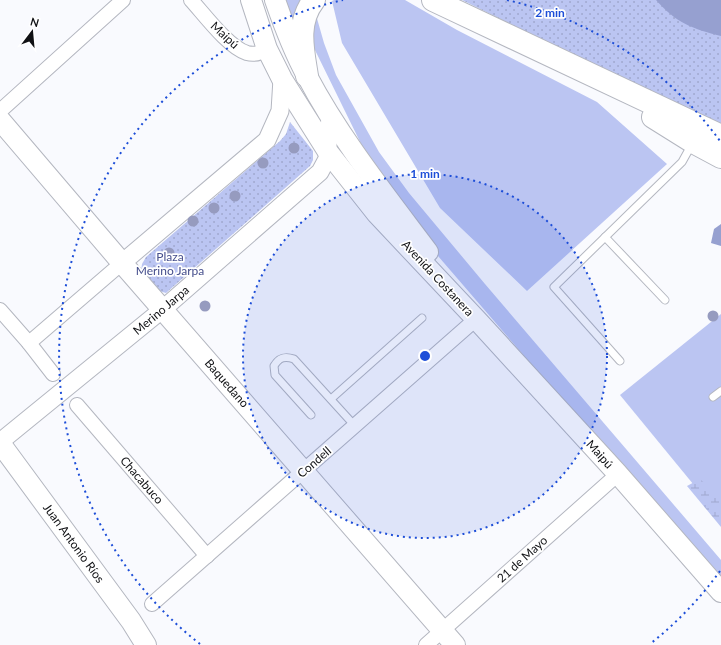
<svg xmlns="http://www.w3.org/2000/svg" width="721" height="645" viewBox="0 0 721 645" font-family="Lato,sans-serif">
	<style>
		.green { fill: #bbc5f2 }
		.wetland { fill: url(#wetland-marsh) }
		.park { fill: url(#park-dots) }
		.water { fill: #96a0d0 }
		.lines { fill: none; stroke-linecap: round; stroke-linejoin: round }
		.service-casing { stroke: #b4b7c0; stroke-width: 9 }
		.minor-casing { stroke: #b4b7c0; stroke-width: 16 }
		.tertiary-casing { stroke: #b4b7c0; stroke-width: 19 }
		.secondary-casing { stroke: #b4b7c0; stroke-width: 22 }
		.primary-casing { stroke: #b4b7c0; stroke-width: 24 }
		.service { stroke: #fff; stroke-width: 7 }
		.minor { stroke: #fff; stroke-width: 14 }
		.tertiary { stroke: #fff; stroke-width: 17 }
		.secondary { stroke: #fff; stroke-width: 20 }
		.primary { stroke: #fff; stroke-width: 22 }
		.tree { fill: #969bbf }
		.ring { fill: none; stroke: #1d4ed8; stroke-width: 2; stroke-dasharray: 2 4 }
		.labels { text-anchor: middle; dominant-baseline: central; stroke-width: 3.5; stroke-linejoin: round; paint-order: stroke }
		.street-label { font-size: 12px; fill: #101114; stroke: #fff }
		.park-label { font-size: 12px; fill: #454e8c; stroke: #fff }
		.centre { fill: #1d4ed8; stroke: #fff; stroke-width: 2 }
		.ring-label { font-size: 12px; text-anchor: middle; font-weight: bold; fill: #1d4ed8; stroke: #fff; stroke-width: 3.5; stroke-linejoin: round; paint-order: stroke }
	</style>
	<defs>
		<pattern id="wetland-marsh" width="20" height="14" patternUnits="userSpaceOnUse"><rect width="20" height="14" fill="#bbc5f2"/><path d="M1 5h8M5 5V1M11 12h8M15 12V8" fill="none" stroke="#a0a8cf"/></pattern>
		<pattern id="park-dots" width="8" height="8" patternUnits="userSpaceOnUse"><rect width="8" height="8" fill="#bbc5f2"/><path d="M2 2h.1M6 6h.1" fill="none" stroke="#a0a8cf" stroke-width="1.8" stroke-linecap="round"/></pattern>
	</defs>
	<rect width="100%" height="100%" fill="#f9fafe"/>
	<!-- green -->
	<g class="green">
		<path d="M285,0H304L295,33Z"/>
		<path d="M334,0H405L457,30L597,102L667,164L527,291L440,208L342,43L332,1Z"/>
		<path d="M316,15L324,43L336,75L379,152L409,193L485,284L721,560V584L438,256L398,203L368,158L313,46L311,35Z"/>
		<path d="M721,314V518L620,395Z"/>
	</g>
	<!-- wetland -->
	<path class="wetland" d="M700,479L721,498V527L687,486Z"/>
	<!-- park -->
	<g class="park">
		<path d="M462,0H721V135L597,67Z"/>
		<path d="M290,122L313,151V160L310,166L166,293L159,291L141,271L142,264L146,257L280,141L286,134Z"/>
	</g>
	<!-- water -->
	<g class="water">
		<path d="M656,0H721V36C693,29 676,23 656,0Z"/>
		<path d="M721,224V246L711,243L714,229Z"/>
	</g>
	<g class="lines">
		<defs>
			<g id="service">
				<path d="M605,237L665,300"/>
				<path d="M620,361L554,287L682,162L692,144"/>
				<path d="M713,397L721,391"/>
				<path d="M331,399L422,318"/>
				<path d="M311,415L275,375L274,366C279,357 285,356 294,359L355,426"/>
			</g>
			<g id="minor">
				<path d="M191,0C204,14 228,47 247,53C254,55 261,53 267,49"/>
				<path d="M0,111L123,0"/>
				<path d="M0,310L29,343L53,374"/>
				<path d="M29,343L122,263"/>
				<path d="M77,405L207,556"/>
				<path d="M152,604L476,319"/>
				<path d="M426,645L618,474"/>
			</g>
			<g id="tertiary">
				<path d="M122,263L267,140L280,111L282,79"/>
				<path d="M0,442L163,309L320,172L327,159L330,116"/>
			</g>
			<g id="secondary">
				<path d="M251,0L267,49L282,79L328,152L377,214L476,319L618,474L721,592"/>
				<path d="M275,0C284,26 294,52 307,76C339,137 386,196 428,252"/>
				<path d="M0,120L122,263L455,645"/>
				<path d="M0,443L131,621L146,645"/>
			</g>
			<g id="primary">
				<path d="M433,0L721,136"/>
				<path d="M307,76C303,50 296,23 314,0"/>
				<path d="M653,117L693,142L721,157"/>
			</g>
		</defs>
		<!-- service casing -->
		<use href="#service" class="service-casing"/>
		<!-- minor casing -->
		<use href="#minor" class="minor-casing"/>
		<!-- tertiary casing -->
		<use href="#tertiary" class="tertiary-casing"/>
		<!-- secondary casing -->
		<use href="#secondary" class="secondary-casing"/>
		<!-- primary casing -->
		<use href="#primary" class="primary-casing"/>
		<!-- service -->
		<use href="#service" class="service"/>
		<!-- minor -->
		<use href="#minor" class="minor"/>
		<!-- tertiary -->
		<use href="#tertiary" class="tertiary"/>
		<!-- secondary -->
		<use href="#secondary" class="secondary"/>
		<!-- primary -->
		<use href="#primary" class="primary"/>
	</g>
	<!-- trees -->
	<g class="tree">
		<circle cx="294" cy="148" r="5.5"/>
		<circle cx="263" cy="163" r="5.5"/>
		<circle cx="235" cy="196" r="5.5"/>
		<circle cx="214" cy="208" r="5.5"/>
		<circle cx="193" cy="221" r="5.5"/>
		<circle cx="169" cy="253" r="5.5"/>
		<circle cx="205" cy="306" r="5.5"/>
		<circle cx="713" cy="316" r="5.5"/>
	</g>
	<!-- distance rings -->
	<circle cx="425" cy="356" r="182" fill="#1d4ed8" fill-opacity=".12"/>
	<g class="ring">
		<circle cx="425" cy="356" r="182"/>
		<path d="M720 571A365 365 0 0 1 650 644M200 644A365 365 0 0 1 343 0M507 0A365 365 0 0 1 720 141"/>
	</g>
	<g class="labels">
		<!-- street labels -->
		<g class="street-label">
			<text transform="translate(225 35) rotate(43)">Maipú</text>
			<text transform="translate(438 278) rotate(47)">Avenida Costanera</text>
			<text transform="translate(161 310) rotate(-40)">Merino Jarpa</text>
			<text transform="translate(227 383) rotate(49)">Baquedano</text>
			<text transform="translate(600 454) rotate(48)">Maipú</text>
			<text transform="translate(314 462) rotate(-41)">Condell</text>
			<text transform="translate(142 480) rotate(49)">Chacabuco</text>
			<text transform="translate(74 543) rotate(54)">Juan Antonio Ríos</text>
			<text transform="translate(522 559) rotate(-42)">21 de Mayo</text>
		</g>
		<!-- park labels -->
		<g class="park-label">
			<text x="170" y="256">Plaza<tspan x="170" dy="14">Merino Jarpa</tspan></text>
		</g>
	</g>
	<circle cx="425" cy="356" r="6" class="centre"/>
	<g class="ring-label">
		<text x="550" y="17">2 min</text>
		<text x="425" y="178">1 min</text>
	</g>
	<!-- north arrow -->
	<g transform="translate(32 32) rotate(16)" stroke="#ffffff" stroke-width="3" paint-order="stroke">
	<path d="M0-3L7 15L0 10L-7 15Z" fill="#101114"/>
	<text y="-6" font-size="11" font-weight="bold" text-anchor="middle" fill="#101114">N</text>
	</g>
</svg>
